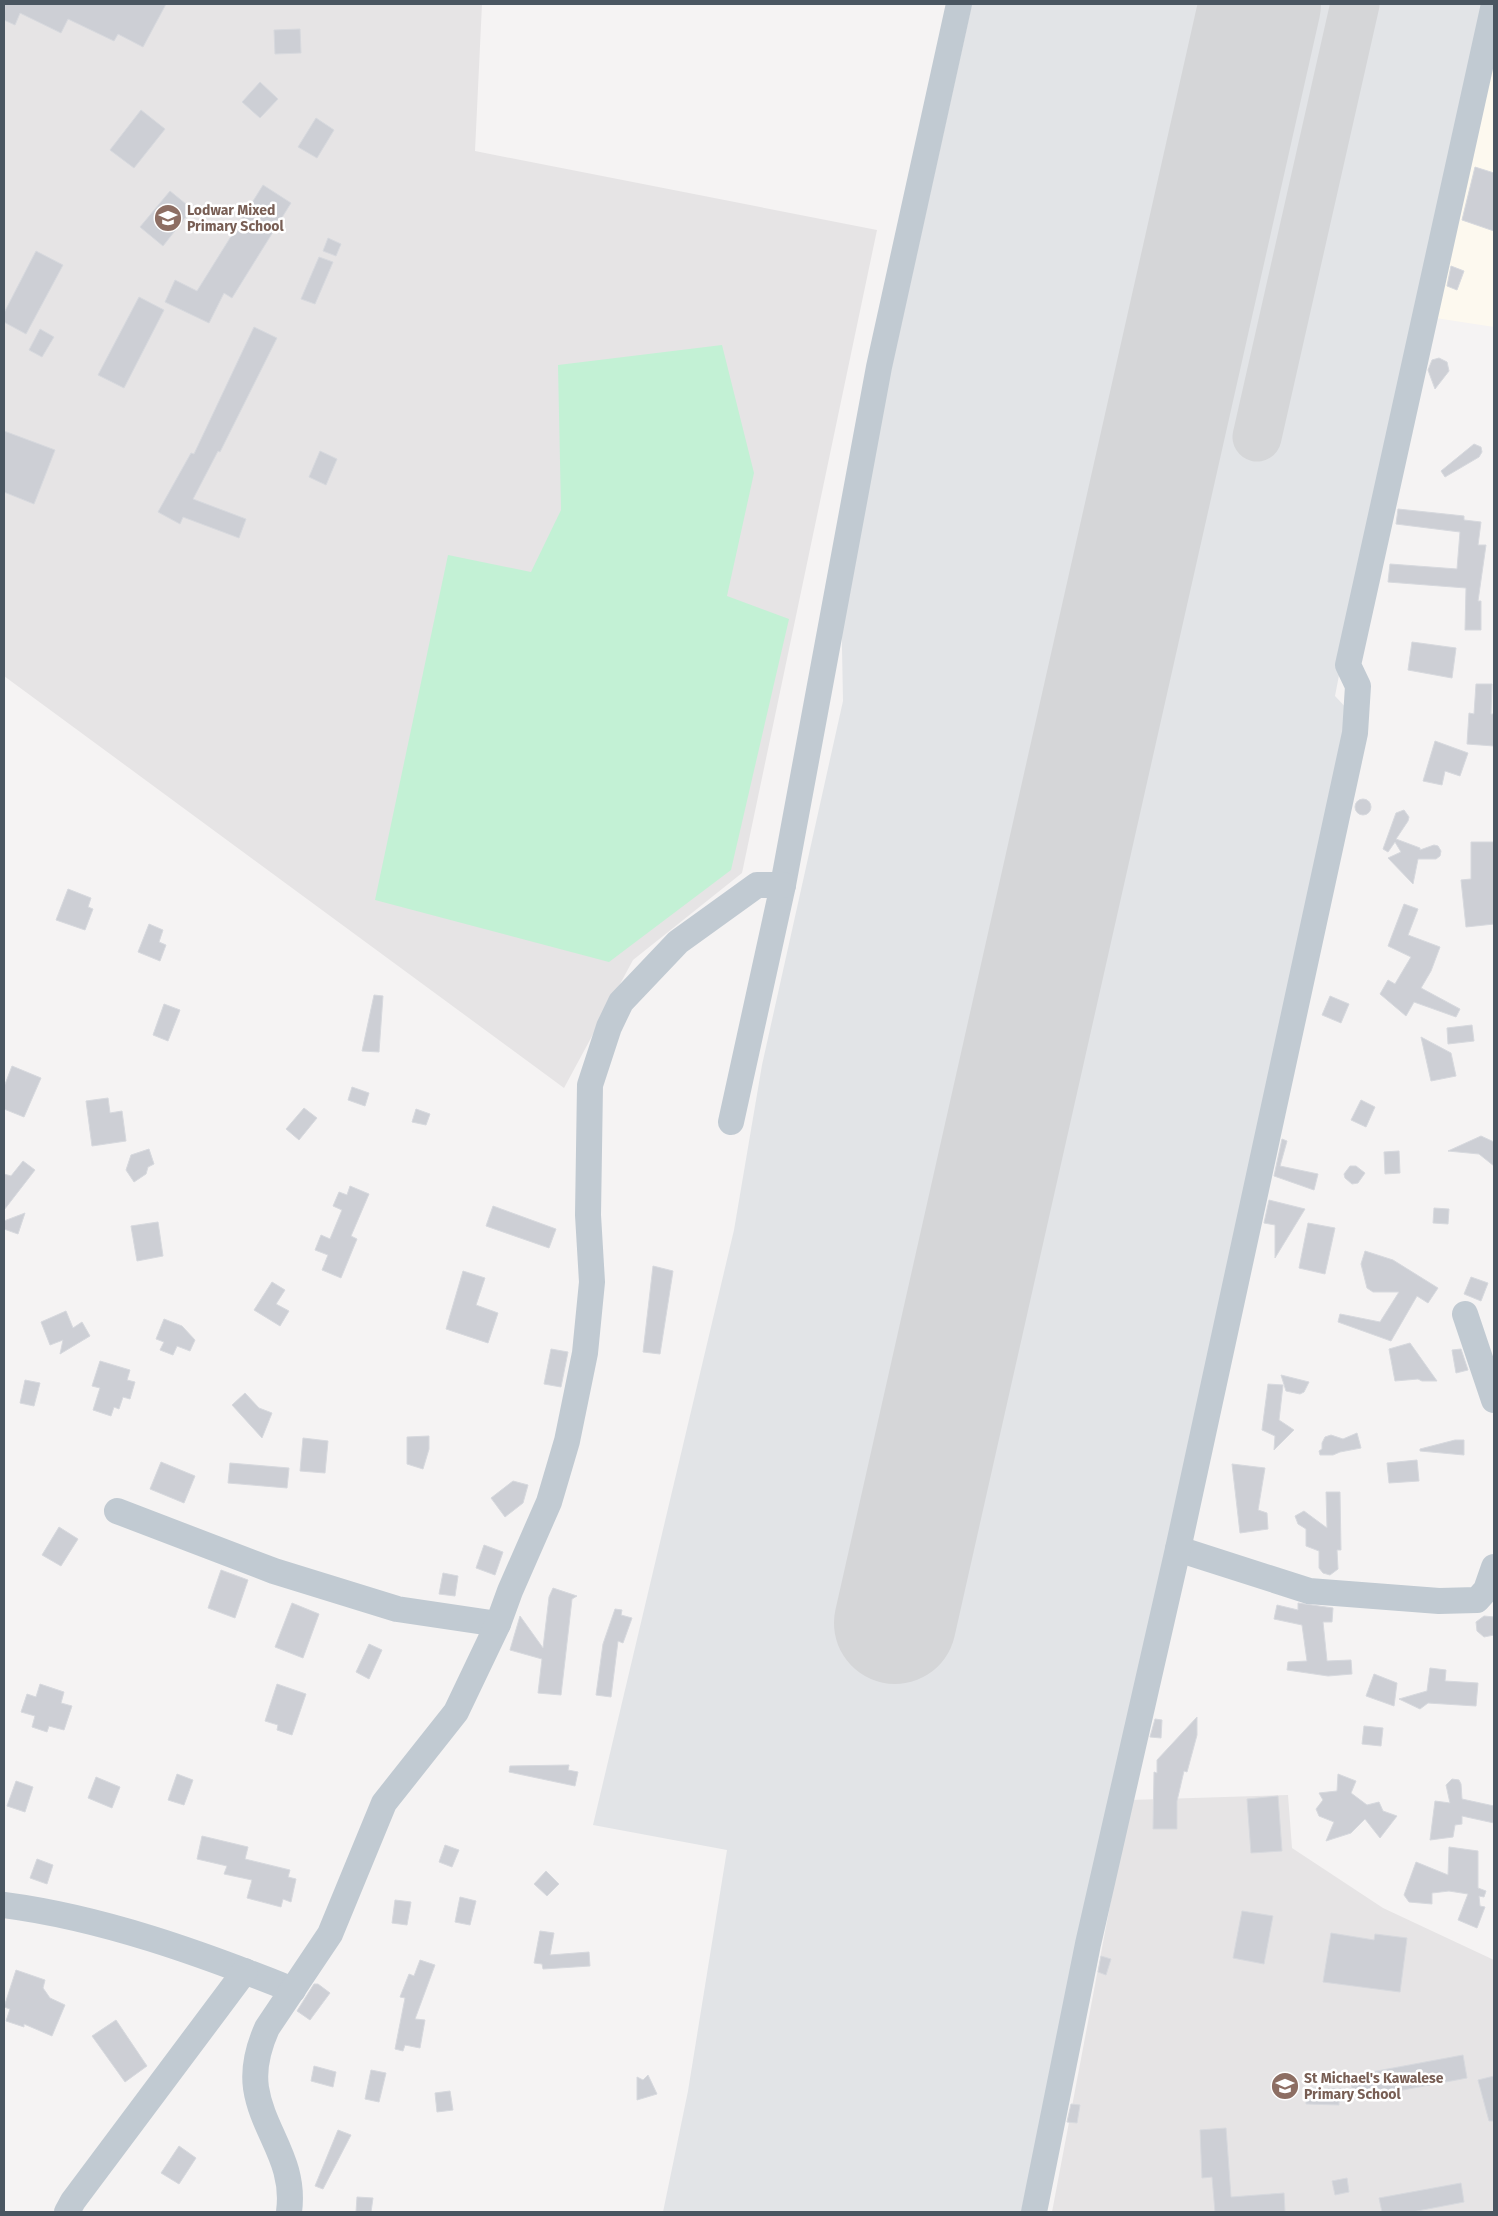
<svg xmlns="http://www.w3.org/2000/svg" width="1498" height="2216" viewBox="0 0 1498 2216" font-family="'Fira Sans',sans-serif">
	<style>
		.commercial { fill: #fdf9ef }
		.education { fill: #e6e4e5 }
		.airport { fill: #e2e4e7 }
		.green { fill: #c3f1d5 }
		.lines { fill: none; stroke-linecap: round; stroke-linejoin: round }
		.taxiway { stroke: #d5d6d8; stroke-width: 49 }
		.runway { stroke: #d5d6d8; stroke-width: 122 }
		.building { fill: #cdcfd5; stroke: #d7d9de }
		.minor { stroke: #c1cad2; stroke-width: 26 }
		.labels { text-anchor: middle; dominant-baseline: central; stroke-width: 5; stroke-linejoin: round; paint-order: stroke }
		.education-label { font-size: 14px; font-weight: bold; fill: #785e54; stroke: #fff; text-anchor: start }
	</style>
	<rect width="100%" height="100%" fill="#f5f3f3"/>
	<!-- commercial -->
	<path class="commercial" d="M1494,51V327L1429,317Z"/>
	<!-- education -->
	<g class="education">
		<path d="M4,4H482L475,151L877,230L742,873L633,960L564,1088L4,676Z"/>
		<path d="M1288,1795L1292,1848L1383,1908L1494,1960V2212H1052L1130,1800Z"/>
	</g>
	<!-- airport -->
	<path class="airport" d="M972,4H1486L1351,613L1335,696L1351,713L1021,2212H663L688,2091L727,1850L593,1825L734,1230L762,1065L843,701L841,596Z"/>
	<!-- green -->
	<path class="green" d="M722,345L754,473L727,596L789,619L731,870L609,962L375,900L448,555L531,572L561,510L558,365Z"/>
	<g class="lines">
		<!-- taxiway -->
		<path class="taxiway" d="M1257,437L1355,4"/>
		<!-- runway -->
		<path class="runway" d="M895,1623L1260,4"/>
	</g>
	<!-- building -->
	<g class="building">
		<path d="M4,4H166L143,47L118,34L114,41L68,19L61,33L20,13L15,25L4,20L5,6Z"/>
		<path d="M300,29L301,53L275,54L274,30Z"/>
		<path d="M260,82L278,99L260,118L242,102Z"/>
		<path d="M141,110L165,129L134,168L110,150Z"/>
		<path d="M316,118L334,130L317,158L298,147Z"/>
		<path d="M1475,167L1494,173V231L1462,220Z"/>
		<path d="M263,185L291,203L232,298L224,293L209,323L165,302L175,280L197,291Z"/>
		<path d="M170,191L192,209L163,246L140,227Z"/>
		<path d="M328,238L341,244L336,256L323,251Z"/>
		<path d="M36,251L63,265L26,334L4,322V313Z"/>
		<path d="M319,257L333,262L315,304L301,299Z"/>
		<path d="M1451,266L1464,271L1457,290L1447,286Z"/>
		<path d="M139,297L164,310L124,388L98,375Z"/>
		<path d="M254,327L277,338L220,452L218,451L193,499L246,519L239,538L183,517L180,524L158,512L191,453L194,454Z"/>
		<path d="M40,329L54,337L42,357L29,350Z"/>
		<path d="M1439,358L1447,362L1449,371L1435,389L1428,370L1432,360Z"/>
		<path d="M4,431L55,450L34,504L4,492Z"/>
		<path d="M1474,444L1481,447L1482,452L1479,457L1445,477L1441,471Z"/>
		<path d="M320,451L337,459L326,485L309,477Z"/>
		<path d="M1398,509L1464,516V520L1481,522L1478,545H1486L1478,601H1481V630H1465L1466,588L1388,582L1390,564L1457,569L1460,532L1396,524Z"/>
		<path d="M1412,642L1456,648L1452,678L1408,670Z"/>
		<path d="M1476,684H1492L1491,714H1494V746L1467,744L1469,713L1474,714Z"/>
		<path d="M1435,741L1468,753L1460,776L1445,771L1442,785L1423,781Z"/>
		<circle cx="1363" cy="807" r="8"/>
		<path d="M1404,810L1409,817L1408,821L1396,839L1420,848V850L1434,845L1438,846L1441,851L1440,856L1436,859H1418L1413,884L1388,858L1401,852L1395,842L1388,852L1383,849L1396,813Z"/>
		<path d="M1471,842H1494V924L1466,927L1461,880L1471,879Z"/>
		<path d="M68,889L91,898L88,907L93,909L85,930L56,920Z"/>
		<path d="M1404,904L1418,909L1408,935L1440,947L1431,971L1421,988L1460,1009L1456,1017L1414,1002L1406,1016L1380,994L1388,980L1395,984L1411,957L1388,946Z"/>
		<path d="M149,924L163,930L159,942L166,945L160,961L138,952Z"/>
		<path d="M374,995L383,996L379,1052L362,1051Z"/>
		<path d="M1330,996L1349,1004L1341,1023L1322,1015Z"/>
		<path d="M164,1004L180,1010L168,1041L153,1035Z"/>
		<path d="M1472,1025L1474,1041L1448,1044L1447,1028Z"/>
		<path d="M1421,1037L1451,1053L1456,1076L1431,1081Z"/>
		<path d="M12,1066L41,1078L24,1117L4,1109V1087Z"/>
		<path d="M352,1087L369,1093L365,1106L348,1100Z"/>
		<path d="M108,1098L110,1113L122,1111L126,1141L92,1146L86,1101Z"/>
		<path d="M1361,1100L1375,1107L1366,1127L1351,1120Z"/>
		<path d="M304,1108L317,1118L299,1140L286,1129Z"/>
		<path d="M416,1109L430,1114L426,1125L412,1122Z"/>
		<path d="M1481,1136L1494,1142V1166L1479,1154L1448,1151Z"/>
		<path d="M1282,1139L1287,1141L1280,1166L1318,1174L1314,1190L1274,1176Z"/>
		<path d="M149,1149L154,1164L148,1167L146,1174L134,1182L126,1170L131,1155Z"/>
		<path d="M1399,1151L1400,1173L1385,1174L1384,1152Z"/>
		<path d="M23,1161L35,1170L4,1210V1174L11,1176Z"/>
		<path d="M1350,1166H1356L1365,1173L1358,1183L1352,1184L1345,1178L1344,1174Z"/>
		<path d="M350,1186L369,1194L351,1236L357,1239L341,1278L322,1270L328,1255L315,1250L321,1235L330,1239L342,1210L333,1206L339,1192L347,1195Z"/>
		<path d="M1269,1200L1305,1209L1275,1258V1225L1264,1223Z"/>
		<path d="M493,1206L556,1229L549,1248L486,1226Z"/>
		<path d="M1434,1208L1449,1209L1448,1224L1433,1223Z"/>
		<path d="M25,1213L18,1234L4,1229V1221Z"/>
		<path d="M158,1222L163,1256L137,1261L131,1226Z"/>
		<path d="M1308,1223L1335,1228L1325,1274L1299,1268Z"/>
		<path d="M1365,1251L1393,1260L1438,1288L1428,1303L1417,1296L1391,1341L1338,1322L1340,1314L1380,1322L1399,1292H1373L1367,1288L1361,1264Z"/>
		<path d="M653,1266L673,1271L660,1354L643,1352Z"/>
		<path d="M463,1271L485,1278L476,1305L498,1313L488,1343L446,1329Z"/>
		<path d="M1471,1277L1488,1283L1481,1301L1464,1294Z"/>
		<path d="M272,1282L285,1290L276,1304L289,1311L280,1326L254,1310Z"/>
		<path d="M66,1311L73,1328L82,1322L90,1336L60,1354L63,1340L50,1345L41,1322Z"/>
		<path d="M164,1319L182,1326L195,1340L190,1351L177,1346L173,1355L160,1350L164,1342L156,1339Z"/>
		<path d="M1410,1343L1437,1381H1422L1418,1379L1395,1381L1389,1349Z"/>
		<path d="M551,1349L568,1352L561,1387L544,1384Z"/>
		<path d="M1461,1349L1468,1370L1456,1373L1452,1350Z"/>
		<path d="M100,1361L130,1370L127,1380L135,1382L130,1399L123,1397L119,1409L114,1407L111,1416L93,1410L100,1388L92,1386Z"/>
		<path d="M1281,1375L1309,1382L1304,1392L1300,1394L1286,1391Z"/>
		<path d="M25,1380L40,1383L34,1406L20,1403Z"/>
		<path d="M1268,1384L1283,1385L1279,1420L1294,1430L1274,1450L1275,1436L1262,1430Z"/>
		<path d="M245,1393L259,1408L272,1413L262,1438L232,1405Z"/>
		<path d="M1357,1433L1361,1448L1340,1452L1333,1455H1320L1319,1451L1322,1449V1443L1325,1437L1331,1435L1343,1439Z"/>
		<path d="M429,1436V1449L423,1469L407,1464V1437Z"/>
		<path d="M303,1438L328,1441L325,1473L300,1471Z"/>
		<path d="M1455,1440H1464V1455L1420,1451V1449Z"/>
		<path d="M1417,1460L1419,1481L1389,1483L1387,1463Z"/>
		<path d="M161,1462L195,1476L184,1503L150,1489Z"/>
		<path d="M230,1463L289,1468L287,1488L228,1483Z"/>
		<path d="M1232,1464L1265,1468L1258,1510L1267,1513L1268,1529L1240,1533Z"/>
		<path d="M513,1481L528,1485L523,1503L505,1517L491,1498Z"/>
		<path d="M1326,1492H1340L1341,1550H1337L1338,1569L1330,1575L1323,1573L1319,1568V1551L1306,1546V1529L1298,1524L1295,1516L1304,1511L1327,1528Z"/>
		<path d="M59,1527L78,1539L61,1566L42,1555Z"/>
		<path d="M484,1545L503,1552L495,1575L476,1568Z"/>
		<path d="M221,1570L248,1580L235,1618L208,1608Z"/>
		<path d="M443,1573L458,1576L455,1596L439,1594Z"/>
		<path d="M553,1588L577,1596L572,1599L561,1695L538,1693L542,1659L510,1650L520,1616L543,1648L549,1597Z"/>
		<path d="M292,1603L319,1614L303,1658L275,1647Z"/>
		<path d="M1298,1603L1333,1608L1332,1622H1323L1327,1661L1351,1660L1352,1674L1328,1676L1287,1670L1288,1662L1307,1661L1302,1625L1274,1619L1277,1605L1298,1610Z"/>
		<path d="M615,1609L622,1610L621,1615L632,1618L623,1643L618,1641L611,1697L596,1695L603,1644Z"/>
		<path d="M1484,1616L1494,1617V1635L1484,1637L1477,1631L1476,1622Z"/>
		<path d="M369,1644L382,1650L369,1679L356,1672Z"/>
		<path d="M1430,1668L1446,1670L1445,1681L1478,1683L1476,1706L1428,1703L1420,1709L1399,1699L1427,1691Z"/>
		<path d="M1374,1674L1397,1683L1394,1706L1366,1696Z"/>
		<path d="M40,1684L64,1692L61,1703L72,1706L64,1730L49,1726L47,1732L32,1727L35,1716L21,1712L27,1694L36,1697Z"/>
		<path d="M277,1684L306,1694L292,1735L277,1730L278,1725L265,1721Z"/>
		<path d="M1197,1717V1735L1187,1772L1184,1771L1177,1801V1829H1153L1154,1772L1157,1773V1760Z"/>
		<path d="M1155,1719L1162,1720L1161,1738L1150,1737Z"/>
		<path d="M1364,1726L1383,1728L1381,1746L1362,1744Z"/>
		<path d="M569,1765L568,1770L578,1772L575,1786L509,1772L510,1766Z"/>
		<path d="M177,1774L193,1780L184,1805L168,1800Z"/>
		<path d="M1338,1774L1356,1781L1351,1793L1367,1805L1379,1802L1383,1811L1397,1816L1380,1838L1365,1819L1351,1833L1326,1841L1334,1822L1319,1816L1316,1809L1323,1800L1319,1793L1337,1791Z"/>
		<path d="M96,1777L120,1787L112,1808L88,1798Z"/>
		<path d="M1452,1779L1459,1780L1461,1784L1462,1799L1494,1806V1823L1462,1816V1824L1455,1825L1453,1837L1430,1840L1435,1801L1450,1803L1446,1785Z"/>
		<path d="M16,1781L33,1787L25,1812L7,1806Z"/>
		<path d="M1278,1796L1282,1851L1251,1853L1247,1799Z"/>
		<path d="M202,1836L248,1847L245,1859L290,1870L288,1877L296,1879L291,1902L283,1899L281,1907L247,1898L252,1880L224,1874L227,1866L197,1859Z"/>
		<path d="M445,1845L459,1850L452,1867L439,1862Z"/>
		<path d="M1449,1847L1478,1851V1888L1486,1891L1484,1897L1479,1896L1480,1906L1485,1907L1477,1928L1458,1920L1468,1894L1449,1891L1432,1893V1904L1409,1902L1404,1895L1416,1862L1448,1875Z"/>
		<path d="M37,1859L53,1865L47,1884L30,1878Z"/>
		<path d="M546,1871L559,1884L547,1896L534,1884Z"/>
		<path d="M460,1897L476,1901L470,1925L455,1922Z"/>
		<path d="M395,1900L411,1902L407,1925L392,1923Z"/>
		<path d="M1242,1911L1273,1916L1264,1964L1233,1958Z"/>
		<path d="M540,1931L554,1933L550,1955L589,1952L590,1966L543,1969L542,1964L534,1963Z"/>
		<path d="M1331,1933L1374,1940L1375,1934L1407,1938L1400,1992L1323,1982Z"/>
		<path d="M1101,1956L1111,1959L1106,1975L1098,1972Z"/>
		<path d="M420,1960L435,1965L415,2019L425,2020L420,2048L405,2045L403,2051L395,2049L405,1998L400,1997L409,1974L414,1976Z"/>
		<path d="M16,1970L45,1980L43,1988L50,1998L65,2005L52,2036L24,2024V2027L6,2021L10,2009L4,2007Z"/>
		<path d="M314,1984H318L330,1993L310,2020L297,2011Z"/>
		<path d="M116,2020L147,2066L125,2082L92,2036Z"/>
		<path d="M1463,2055L1467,2078L1339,2102V2105L1306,2104L1307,2088L1352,2089L1350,2076Z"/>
		<path d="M314,2066L336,2072L333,2087L311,2081Z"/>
		<path d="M371,2070L386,2073L379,2102L365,2099Z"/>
		<path d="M648,2075L657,2094L637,2100V2077L643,2080Z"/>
		<path d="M1494,2076V2121H1489L1478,2080Z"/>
		<path d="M450,2091L453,2110L437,2112L435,2093Z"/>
		<path d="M1071,2104L1080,2105L1077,2123L1067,2122Z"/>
		<path d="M1226,2128L1231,2197L1284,2193L1285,2212H1215L1212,2177L1202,2178L1200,2130Z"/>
		<path d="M338,2130L351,2135L323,2189L315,2186Z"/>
		<path d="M179,2146L196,2158L179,2184L161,2173Z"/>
		<path d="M1347,2178L1349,2192L1335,2195L1332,2181Z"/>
		<path d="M1461,2183L1464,2202L1412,2212H1382L1379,2198Z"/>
		<path d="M357,2197L373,2198L371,2212H356Z"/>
	</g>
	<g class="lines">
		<!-- minor -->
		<g class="minor">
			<path d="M731,1122L783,885L879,367L959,4"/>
			<path d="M1465,1314L1494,1400"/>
			<path d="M117,1511L274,1571L397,1609L498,1624"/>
			<path d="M1178,1549L1309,1591L1439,1601L1477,1600L1486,1590L1494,1567"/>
			<path d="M4,1905C103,1918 200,1953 293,1990"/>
			<path d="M67,2212L73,2201L245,1971"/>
			<path d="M289,2212C296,2161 263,2133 256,2088C253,2067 259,2046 267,2028L330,1934L384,1803L456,1712L498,1624L510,1591L549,1502L567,1441L585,1353L592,1282L588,1215L590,1085L609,1027L621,1002L678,942L757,885H783"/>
			<path d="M1034,2212L1088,1944L1178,1549L1355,733L1358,686L1348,665L1494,4"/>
		</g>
	</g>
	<!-- icons -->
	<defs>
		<symbol id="school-disc" viewBox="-11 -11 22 22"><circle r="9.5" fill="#8d6e63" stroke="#fff"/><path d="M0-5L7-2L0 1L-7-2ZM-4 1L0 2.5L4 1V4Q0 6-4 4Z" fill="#fff"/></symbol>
	</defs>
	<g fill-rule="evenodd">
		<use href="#school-disc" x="152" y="202" width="32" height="32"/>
		<use href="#school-disc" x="1269" y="2070" width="32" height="32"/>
	</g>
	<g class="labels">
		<!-- education labels -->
		<g class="education-label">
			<text x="187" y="210">Lodwar Mixed<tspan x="187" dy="16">Primary School</tspan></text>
			<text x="1304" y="2078">St Michael's Kawalese<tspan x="1304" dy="16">Primary School</tspan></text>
		</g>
	</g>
	<!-- border -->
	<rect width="1498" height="2216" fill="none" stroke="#4a5661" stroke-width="10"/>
</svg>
